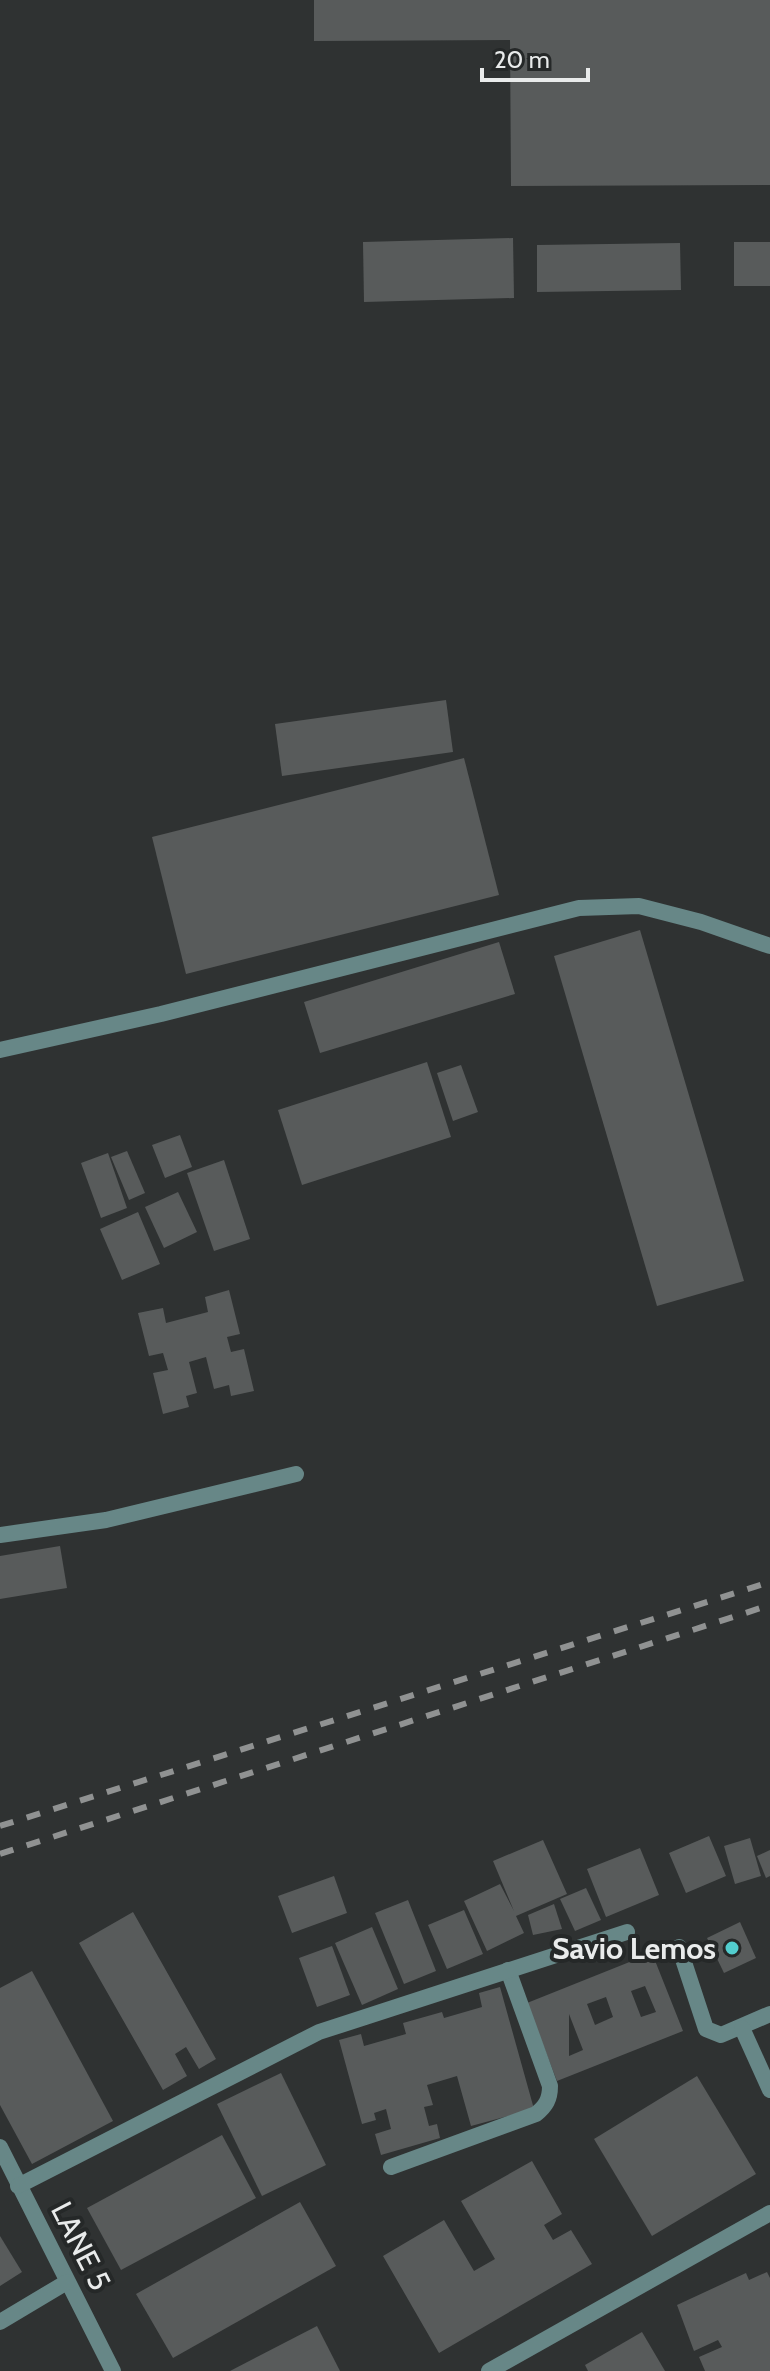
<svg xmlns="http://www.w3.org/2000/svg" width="770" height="2371" viewBox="0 0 770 2371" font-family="Cabin,sans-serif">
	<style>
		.building { fill: #585b5b; fill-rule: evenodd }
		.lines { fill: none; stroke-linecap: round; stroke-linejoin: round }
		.street { stroke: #678787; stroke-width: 16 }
		.rail { stroke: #909292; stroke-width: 6; stroke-dasharray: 14 14; stroke-linecap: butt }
		.poi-dot { fill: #52cdce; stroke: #252828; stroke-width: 3 }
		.labels { text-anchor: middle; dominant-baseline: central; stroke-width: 8; stroke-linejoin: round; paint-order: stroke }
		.poi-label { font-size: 30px; font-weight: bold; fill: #e9ebeb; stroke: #252828; text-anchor: end }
		.street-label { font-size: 30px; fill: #e9ebeb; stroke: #252828 }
	</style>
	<rect width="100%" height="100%" fill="#2f3232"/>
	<!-- building -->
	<g class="building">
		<path d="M314,0H770V185L511,186L510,40L314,41Z"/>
		<path d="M513,238L514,298L364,302L363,242Z"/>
		<rect x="734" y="242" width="36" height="44"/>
		<path d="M680,243L681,290L537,292V245Z"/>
		<path d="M446,700L453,752L282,776L275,724Z"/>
		<path d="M464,758L499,895L186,974L152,837Z"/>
		<path d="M640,930L744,1281L657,1306L554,956Z"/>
		<path d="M499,942L515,994L320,1053L304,1002Z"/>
		<path d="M427,1062L451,1137L302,1185L278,1110Z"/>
		<path d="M461,1065L478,1112L453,1121L437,1073Z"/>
		<path d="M180,1135L192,1167L165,1178L152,1145Z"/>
		<path d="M127,1151L145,1193L129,1200L111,1157Z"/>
		<path d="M108,1153L127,1208L101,1218L81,1163Z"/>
		<path d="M224,1160L250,1239L214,1251L187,1173Z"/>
		<path d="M178,1192L197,1232L164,1248L145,1207Z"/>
		<path d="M138,1212L160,1264L122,1280L100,1229Z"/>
		<path d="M229,1290L240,1334L227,1337L231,1352L244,1349L254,1391L231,1396L229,1385L214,1389L206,1357L189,1362L197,1393L186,1396L189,1407L163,1414L153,1373L168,1370L163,1353L149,1356L138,1313L163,1308L166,1323L208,1312L205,1297Z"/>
		<path d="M60,1546L67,1588L0,1599V1556Z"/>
		<path d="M709,1836L726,1876L686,1893L669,1853Z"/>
		<path d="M750,1838L761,1876L735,1884L724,1846Z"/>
		<path d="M543,1840L567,1894L516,1916L524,1933L487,1951L464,1901L500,1884L514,1911L493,1861Z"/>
		<path d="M640,1848L659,1895L606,1917L587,1869Z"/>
		<path d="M770,1850V1876L766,1878L757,1856Z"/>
		<path d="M334,1876L347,1913L292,1933L278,1896Z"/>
		<path d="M586,1888L601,1920L575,1931L560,1899Z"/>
		<path d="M408,1900L436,1971L404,1984L375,1913Z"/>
		<path d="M554,1904L562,1929L533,1935L528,1915Z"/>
		<path d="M464,1910L483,1954L447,1969L428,1925Z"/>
		<path d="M133,1912L216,2059L199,2069L186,2047L175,2054L187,2076L163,2090L79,1943Z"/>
		<path d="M740,1922L756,1958L724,1973L707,1938Z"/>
		<path d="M372,1927L398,1989L362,2005L335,1943Z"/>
		<path d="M332,1946L350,1995L317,2007L299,1958Z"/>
		<path d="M652,1953L683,2031L557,2081L527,2003ZM645,1986L656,2012L641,2017L631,1991ZM606,1997L613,2017L595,2025L587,2004ZM569,2014L583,2050L569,2056Z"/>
		<path d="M32,1971L113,2121L32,2164L0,2105V1988Z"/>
		<path d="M500,1987L534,2109L471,2126L457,2076L427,2085L433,2105L424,2107L429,2126L437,2124L440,2138L381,2155L375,2134L391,2129L386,2109L374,2113L376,2120L362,2124L339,2040L361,2034L364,2046L406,2034L403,2023L442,2012L444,2018L482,2007L479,1993Z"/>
		<path d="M281,2073L326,2165L262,2196L217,2104Z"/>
		<path d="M697,2076L756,2174L652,2236L594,2139Z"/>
		<path d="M222,2135L256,2198L121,2270L87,2208Z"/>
		<path d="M532,2161L562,2214L544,2225L553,2240L571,2230L592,2264L439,2353L383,2256L444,2220L474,2271L495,2259L461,2201Z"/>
		<path d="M300,2202L336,2266L173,2358L136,2294Z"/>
		<path d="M0,2236L22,2272L0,2286Z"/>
		<path d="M767,2272L770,2278V2371H705L699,2357L722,2347L718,2340L694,2351L677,2305L746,2273L749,2280Z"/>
		<path d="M317,2326L340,2371H230Z"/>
		<path d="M642,2332L665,2371H588L585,2365Z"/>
	</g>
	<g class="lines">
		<!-- street -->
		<g class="street">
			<path d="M0,1050L161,1014L579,908L639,906L701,922L770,946"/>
			<path d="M0,1535L106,1520L296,1474"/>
			<path d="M679,1947L706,2029L721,2035L770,2014"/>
			<path d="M742,2028L770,2090"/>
			<path d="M0,2147L113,2371"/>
			<path d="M391,2167L536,2114C546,2106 550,2099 550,2086L508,1970"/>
			<path d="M18,2186L319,2032L627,1932"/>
			<path d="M0,2322L67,2282"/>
			<path d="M489,2371L770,2213"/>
		</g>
		<!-- rail -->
		<g class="rail">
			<path d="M0,1826L770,1582"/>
			<path d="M0,1854L770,1605"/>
		</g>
	</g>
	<!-- markers -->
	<circle class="poi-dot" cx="732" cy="1948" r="8"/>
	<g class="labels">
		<!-- poi labels -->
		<g class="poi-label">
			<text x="716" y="1948">Savio Lemos</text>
		</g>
		<!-- street labels -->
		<g class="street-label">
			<text transform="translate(81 2246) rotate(63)">LANE 5</text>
		</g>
	</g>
	<!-- scale -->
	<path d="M482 68v12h106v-12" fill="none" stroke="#e9ebeb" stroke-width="4"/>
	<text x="494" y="68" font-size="24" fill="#e9ebeb" stroke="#252828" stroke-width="6" paint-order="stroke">20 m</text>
</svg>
